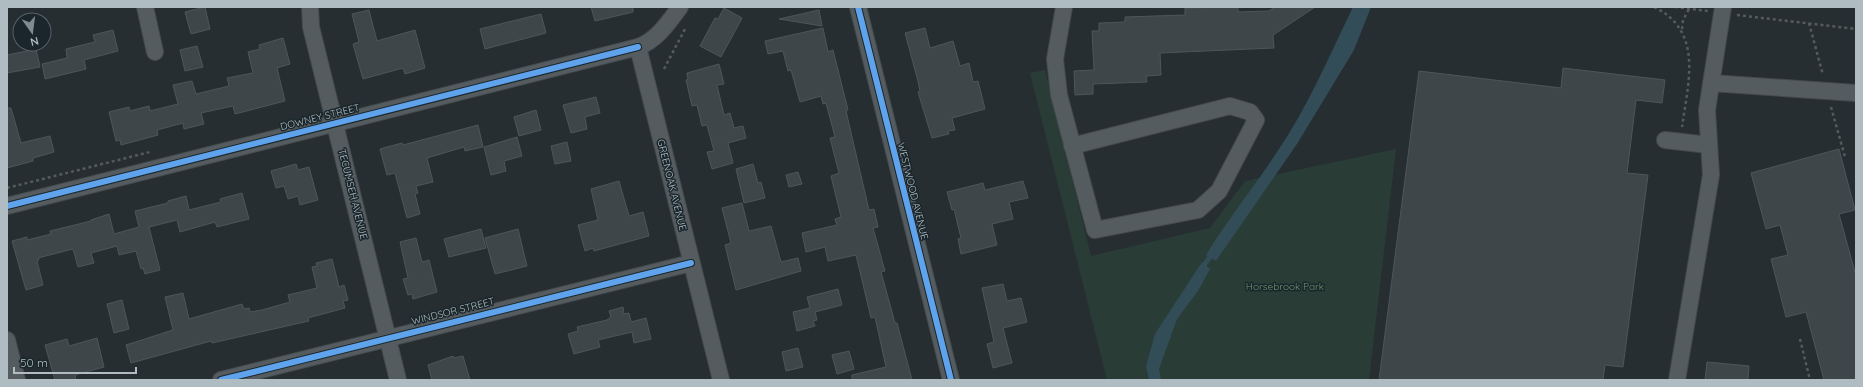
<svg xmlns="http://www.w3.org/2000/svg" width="1863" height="387" viewBox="0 0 1863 387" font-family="Quicksand,sans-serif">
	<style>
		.green { fill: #293c36 }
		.water { fill: #324d57 }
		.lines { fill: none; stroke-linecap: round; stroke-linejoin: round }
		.stream { stroke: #324d57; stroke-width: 5 }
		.building { fill: #3f4649; stroke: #4e5659 }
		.minor-casing { stroke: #44494c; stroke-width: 18 }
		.path { stroke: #555b5d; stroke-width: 2.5; stroke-dasharray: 3 3; stroke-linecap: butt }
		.minor { stroke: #555c60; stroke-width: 16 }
		.cycleway-casing { stroke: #1a262b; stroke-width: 8 }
		.cycleway { stroke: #60a3ed; stroke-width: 6 }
		.labels { text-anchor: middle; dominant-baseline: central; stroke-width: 3; stroke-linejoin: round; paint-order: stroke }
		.street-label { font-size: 10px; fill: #afbdc3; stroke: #1a262b }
		.park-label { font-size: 10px; fill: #72986f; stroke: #1a262b }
	</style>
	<rect width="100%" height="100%" fill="#262e31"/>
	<!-- green -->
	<path class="green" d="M1045,70L1091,256L1210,228L1245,181L1396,149L1369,380H1107L1030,73Z"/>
	<!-- water -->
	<g class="water">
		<path d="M1353,7H1371L1354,50L1297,144L1216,261L1206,255C1228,219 1254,187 1277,152C1308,107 1329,56 1353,7Z"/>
		<path d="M1202,262L1210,269L1198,291L1177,319L1159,369L1161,380H1149L1146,366L1155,334Z"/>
	</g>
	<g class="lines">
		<!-- stream -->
		<path class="stream" d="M1201,269L1213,253"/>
	</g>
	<!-- building -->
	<g class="building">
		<path d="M205,7L210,29L191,34L185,12Z"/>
		<path d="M591,7H633V12L595,21Z"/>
		<path d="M1238,7V12L1269,11L1275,7H1315L1273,35L1274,48L1160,53L1161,75L1146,76L1147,82L1093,84V94L1075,95L1074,71L1094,70L1092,31H1099V23L1125,22V17L1185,15V8Z"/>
		<path d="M724,8L742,18L721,57L700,46L715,18L718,19Z"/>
		<path d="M369,10L377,41L415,30L425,68L405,74L403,68L363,79L353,44L359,42L352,14Z"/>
		<path d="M819,10L822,26L779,19Z"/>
		<path d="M541,14L546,33L485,49L480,29Z"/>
		<path d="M823,28L828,52L833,50L848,110L846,111L869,210L874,209L878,227L873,228L885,271L881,272L895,323H897L912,380H852V375L886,367L875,317L871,318L856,255L828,261L825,247L806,252L802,233L837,225L835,219L841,217L831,176L839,173L830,138L835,137L826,103L823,104L821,96L800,102L791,70L788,71L783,51L768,54L765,41Z"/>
		<path d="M925,28L930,48L953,41L960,66L969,63L973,82L978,81L985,109L952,118L955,130L948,131L949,134L932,138L918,92L920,91L918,81L905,33Z"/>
		<path d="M113,30L118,51L84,60L86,69L45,79L42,64L67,58L66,49L95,42L93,35Z"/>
		<path d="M283,38L290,64L277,68L285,101L235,114L233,106L201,113L204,124L184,129L183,123L157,130L158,135L121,145L120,140L116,141L109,112L129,107L130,111L149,106L150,111L178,104L173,85L192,81L196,94L229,86L227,78L253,73L248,52L260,49L259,45Z"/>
		<path d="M197,46L203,67L185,71L180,50Z"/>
		<path d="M36,49L40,67L7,73V55Z"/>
		<path d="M719,64L724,84L717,85L724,115L730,113L734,128L743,126L746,138L728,143L733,163L712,169L707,152L714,151L707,125L702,126L697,105L692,106L686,80L688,79L687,73Z"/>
		<path d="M1563,68L1665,80L1662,103L1636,100L1627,173L1648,175L1623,367L1605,365L1603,380H1379L1419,71L1561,88Z"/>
		<path d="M596,97L600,113L585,117L587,129L571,133L563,105Z"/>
		<path d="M7,108H11L21,143L50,136L54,152L33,158V161L7,168Z"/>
		<path d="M536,110L541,130L519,136L514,117Z"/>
		<path d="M478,125L483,147L465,151L464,147L427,158L433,182L416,186L418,193L415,194L420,214L407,218L395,173L387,175L380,149L402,143L403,145Z"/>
		<path d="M517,137L522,156L504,161L506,171L491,175L484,147Z"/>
		<path d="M567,142L571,161L555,164L551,146Z"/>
		<path d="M1839,149L1855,210L1839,214L1856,276V380H1824L1806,312L1786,317L1771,259L1788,255L1780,225L1766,229L1751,173Z"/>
		<path d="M296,164L298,170L309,167L318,200L300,205L298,196L288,199L284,186L276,188L271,171Z"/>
		<path d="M753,164L758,183L761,182L765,198L744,203L736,169Z"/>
		<path d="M798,172L802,184L789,187L786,175Z"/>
		<path d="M619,181L629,216L643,212L649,236L594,251L593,248L585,251L578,225L598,220L591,189Z"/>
		<path d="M1023,181L1028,198L1009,202L1013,219L992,224L997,245L961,254L958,239L961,238L954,209L952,210L947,192L983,183L985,190Z"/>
		<path d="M242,193L249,219L217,227L215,222L180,232L177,220L149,227L160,270L145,274L143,268L141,269L136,251L119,255L117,246L91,253L94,263L78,267L73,249L38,258L39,260L37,261L43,285L26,290L12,241L27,237V240L51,234L50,231L91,221V220L109,214L114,234L139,227L135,211L168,203V201L186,196L189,210L221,202L220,199Z"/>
		<path d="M742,203L749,231L771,226L781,262L798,258L801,271L736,290L725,245L731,243L722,208Z"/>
		<path d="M481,229L486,248L449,257L444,239Z"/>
		<path d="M518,229L527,266L495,274L485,238Z"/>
		<path d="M416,238L422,262L429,260L437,292L413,299L412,294L408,295L403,279L408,278L400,242Z"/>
		<path d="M332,259L339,287L344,285L348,300L343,301L345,308L308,318L309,321L212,343L211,341L131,363L126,345L173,330L165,297L183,293L189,319L242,304L244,309L249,308L250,312L262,310L290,302L288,295L317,288L312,267L317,266L316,263Z"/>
		<path d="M1003,284L1007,301L1021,298L1027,322L1003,328L1012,363L993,368L987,344L994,342L982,288Z"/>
		<path d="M838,289L842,305L815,312L817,320L813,321L815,326L797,331L793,312L810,308L807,297Z"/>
		<path d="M122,300L129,329L114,333L107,304Z"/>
		<path d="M623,307L624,314L629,313L631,322L646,318L651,339L634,343L632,332L598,340L600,347L574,354L568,334L578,331L577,327L607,320L611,317L609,311Z"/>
		<path d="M97,338L104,367L75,375L76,380H55L45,345L67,339L69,346Z"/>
		<path d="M798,348L803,367L786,371L782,352Z"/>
		<path d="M849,351L854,369L837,374L832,355Z"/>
		<path d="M453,356L454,358L463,356L470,380H432L428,365Z"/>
		<path d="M1707,362L1749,366L1748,380H1705Z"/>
	</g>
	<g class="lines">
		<defs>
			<g id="minor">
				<path d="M145,7L155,52"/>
				<path d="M310,7L311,27L398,380"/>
				<path d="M680,7C668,23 657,40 638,47L721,380"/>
				<path d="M858,7L951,380"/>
				<path d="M1064,7L1055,59L1059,95L1095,230L1198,210L1219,191L1256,120L1250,112L1230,106L1072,146"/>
				<path d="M1711,83L1856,93"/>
				<path d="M1665,140L1709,145"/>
				<path d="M7,206L638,47"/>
				<path d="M7,340L17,380"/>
				<path d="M221,380L691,263"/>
				<path d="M1677,380L1711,175L1707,110L1723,7"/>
			</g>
		</defs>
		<!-- minor casing -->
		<use href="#minor" class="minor-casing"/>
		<!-- path -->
		<g class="path">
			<path d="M1654,7C1704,31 1688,83 1682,127"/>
			<path d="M1675,7L1708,11"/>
			<path d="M1737,15L1856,29"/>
			<path d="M1809,23L1823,75"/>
			<path d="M1682,29L1683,20L1689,9"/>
			<path d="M664,69L685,29"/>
			<path d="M1831,107L1845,157"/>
			<path d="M7,188L150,152"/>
			<path d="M1800,339L1810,380"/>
		</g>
		<!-- minor -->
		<use href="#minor" class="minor"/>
		<defs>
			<g id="cycleway">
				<path d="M858,7L951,380"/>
				<path d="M7,206L638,47"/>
				<path d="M221,380L691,263"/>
			</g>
		</defs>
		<!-- cycleway casing -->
		<use href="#cycleway" class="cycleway-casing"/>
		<!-- cycleway -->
		<use href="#cycleway" class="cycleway"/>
	</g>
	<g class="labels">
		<!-- street labels -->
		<g class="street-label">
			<text transform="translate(320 117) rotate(-14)">DOWNEY STREET</text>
			<text transform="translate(672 185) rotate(76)">GREENOAK AVENUE</text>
			<text transform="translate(913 191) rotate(76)">WESTWOOD AVENUE</text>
			<text transform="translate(353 194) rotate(76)">TECUMSEH AVENUE</text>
			<text transform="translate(453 311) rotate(-14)">WINDSOR STREET</text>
		</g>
		<!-- park labels -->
		<g class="park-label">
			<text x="1285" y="286">Horsebrook Park</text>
		</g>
	</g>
	<!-- border -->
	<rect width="1863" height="387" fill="none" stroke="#afbdc3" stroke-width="16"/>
	<!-- north arrow -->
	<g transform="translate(32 32) rotate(166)"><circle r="19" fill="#1a262b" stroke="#566268"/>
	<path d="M0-3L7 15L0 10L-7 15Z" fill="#7f8b90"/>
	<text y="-6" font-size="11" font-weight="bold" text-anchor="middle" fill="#afbdc3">N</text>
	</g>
	<!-- scale -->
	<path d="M14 367v6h122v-6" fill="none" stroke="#afbdc3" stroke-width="2"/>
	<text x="20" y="367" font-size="12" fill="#afbdc3" stroke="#1a262b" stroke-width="3" paint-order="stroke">50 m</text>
</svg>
